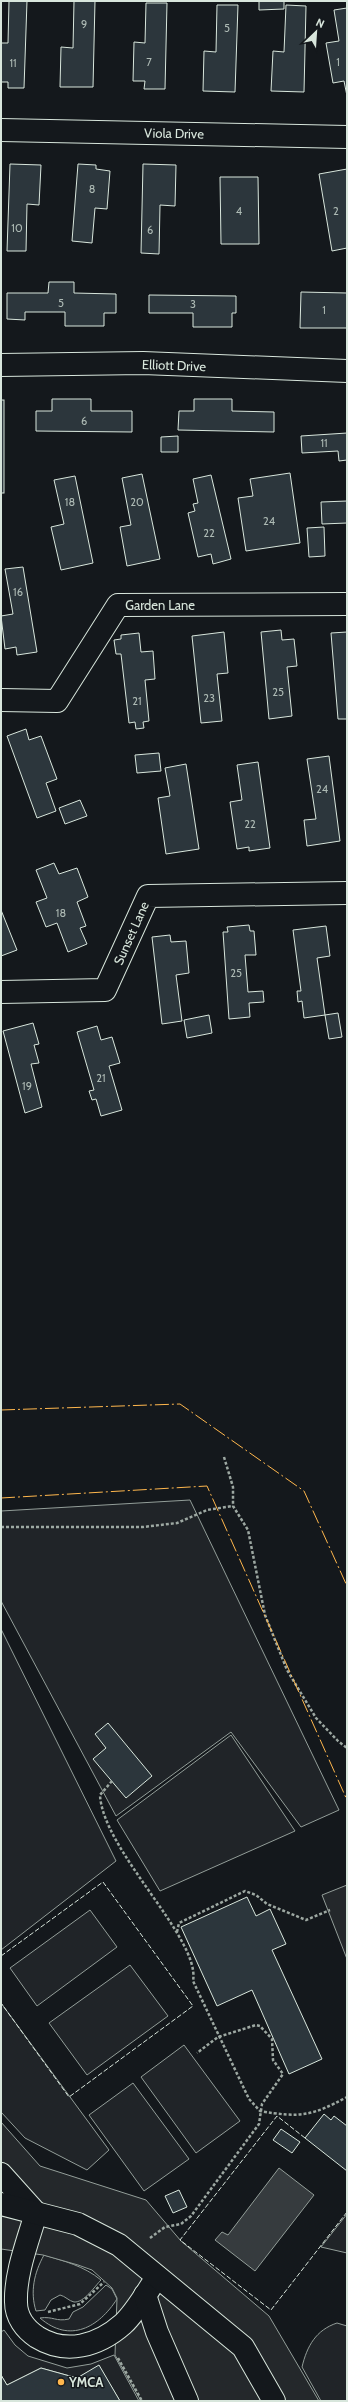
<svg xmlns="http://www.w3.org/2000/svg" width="348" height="2402" viewBox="0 0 348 2402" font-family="Cabin,sans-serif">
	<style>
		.green { fill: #202428; stroke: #939e99 }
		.parking { fill: #24282b; stroke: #939e99 }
		.water { fill: #363b3e; stroke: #939e99 }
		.building { fill: #2c363c; stroke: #d8e6dc }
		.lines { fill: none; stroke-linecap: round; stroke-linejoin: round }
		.minor-casing { stroke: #d8e6dc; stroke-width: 24 }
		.path { stroke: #9da8a2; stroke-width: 2.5; stroke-dasharray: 3 2; stroke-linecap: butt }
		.minor { stroke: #14181c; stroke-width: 22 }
		.fence { stroke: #d8e6dc; stroke-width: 1; stroke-dasharray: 5 2; stroke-linecap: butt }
		.power { stroke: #ffb74d; stroke-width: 1; stroke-dasharray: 14 3 2 3; stroke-linecap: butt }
		.poi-dot { fill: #ffb74d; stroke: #14181c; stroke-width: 1.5 }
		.labels { text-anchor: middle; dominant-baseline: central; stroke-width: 3; stroke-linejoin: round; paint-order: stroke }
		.number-label { font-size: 11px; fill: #adbab4 }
		.street-label { font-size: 13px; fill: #d8e6dc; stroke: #14181c }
		.poi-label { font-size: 13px; font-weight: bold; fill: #d8e6dc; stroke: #14181c; text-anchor: start }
	</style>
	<rect width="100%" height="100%" fill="#14181c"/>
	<!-- green -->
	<g class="green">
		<path d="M190,1500L339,1810L301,1827L231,1732L116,1816L1,1601V1511Z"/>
		<path d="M1,1629L116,1861L1,1950Z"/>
		<path d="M231,1735L295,1831L160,1891L117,1820Z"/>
		<path d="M90,1910L117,1947L37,2006L10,1968Z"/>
		<path d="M130,1965L168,2016L87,2075L49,2023Z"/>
		<path d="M1,2003L109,2150L87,2170L25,2138L1,2112Z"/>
		<path d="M184,2045L240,2121L196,2153L141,2077Z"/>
		<path d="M133,2083L189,2159L144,2191L89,2115Z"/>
		<path d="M347,2214V2253L321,2247Z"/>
		<path d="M44,2255C64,2261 84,2266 101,2280C95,2286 84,2303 74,2302C69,2301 65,2296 60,2295L51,2300L45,2310L36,2311C30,2292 34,2273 44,2255Z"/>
		<path d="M106,2285L112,2289L117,2299C99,2327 70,2344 40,2318C53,2316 56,2322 69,2319L73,2312L83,2307Z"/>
		<path d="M337,2323L347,2326V2401H321L302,2367C307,2346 316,2330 337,2323Z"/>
		<path d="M4,2330L15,2345L28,2356L67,2368L91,2364L114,2355L139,2401H120L99,2366L77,2378L41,2368L7,2385L1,2375V2332Z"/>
	</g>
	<!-- parking -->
	<g class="parking">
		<path d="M347,1885V1959L322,1895Z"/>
		<path d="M1,2122L40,2166L146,2200L181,2241L269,2316L319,2401H141L115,2355L117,2298L112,2288L92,2270L78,2265L43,2255L1,2249Z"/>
	</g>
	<!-- water -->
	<path class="water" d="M279,2168L314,2195L255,2271L215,2240L222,2232L228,2235Z"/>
	<!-- building -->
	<g class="building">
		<path d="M9,1H27L24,88H8V82H1V43H8Z"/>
		<path d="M74,1H95L93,87H60L61,47L73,48Z"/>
		<path d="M259,1H284V9L259,10Z"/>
		<path d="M146,3H167L165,89H144L145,81H133L134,42L145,43Z"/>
		<path d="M217,5H238L235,92L203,91L204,51L216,52Z"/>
		<path d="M286,5L306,6L304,92L271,91L273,51L284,52Z"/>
		<path d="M347,8V96L344,81L333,83L326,43L339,41L334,10Z"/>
		<path d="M10,164L41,165L39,205L27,204L26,251H7Z"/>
		<path d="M78,164L96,165V169L110,171L107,209L95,208L92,243L72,241Z"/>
		<path d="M143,164L176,165L175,206L160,205L159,254L141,253Z"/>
		<path d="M347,169V248L332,251L319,174Z"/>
		<path d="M220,177H258L259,244H221Z"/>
		<path d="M49,282H74V293L116,294V313H104V326H65V312H25V320L7,319V293H48Z"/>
		<path d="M301,292L347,293V328H300Z"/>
		<path d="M149,295L236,296V313H232V327H193V313H149Z"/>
		<path d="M52,399H91V411H132V432L36,431V411H52Z"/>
		<path d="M194,399H232V411L274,412V432L178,430L179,411H194Z"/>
		<rect x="1" y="400" width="3" height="93"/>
		<path d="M347,433V460L339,461L338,451L302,453L301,436Z"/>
		<path d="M178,436V452H161V437Z"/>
		<path d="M290,473L300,543L246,551L238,498L253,496L250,479Z"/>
		<path d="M142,474L160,559L127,566L120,527L131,525L122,478Z"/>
		<path d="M211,475L231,559L213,564L211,554L198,557L188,513L195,511L193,504L198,503L193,479Z"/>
		<path d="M75,476L93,563L61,570L51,527L64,524L54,480Z"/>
		<path d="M347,501V523L322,524L321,502Z"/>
		<path d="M324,527L325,556L309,557L307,528Z"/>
		<path d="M23,567L37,652L17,655L16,647L5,649L1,616L13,614L5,569Z"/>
		<path d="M281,630L282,640L294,639L297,666L287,667L292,716L269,719L261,632Z"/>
		<path d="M224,632L228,673L217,674L222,721L201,723L192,636Z"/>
		<path d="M347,632V719H338L331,633Z"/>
		<path d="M139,633L141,652L153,651L155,679L145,680L149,721L143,722L144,728L136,729L135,722L129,723L121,654H116L114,640L121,639V635Z"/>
		<path d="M26,729L29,740L41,736L57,779L46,783L56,811L37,818L7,736Z"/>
		<path d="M159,753L161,771L137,773L135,755Z"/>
		<path d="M329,756L340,841L307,846L304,820L316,819L307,759Z"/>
		<path d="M258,762L270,848L249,851V847L237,849L230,802L242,800L237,765Z"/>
		<path d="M186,764L199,849L166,854L158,798L170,796L165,768Z"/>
		<path d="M80,800L87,816L65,824L59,808Z"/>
		<path d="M54,863L59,874L77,868L88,897L77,902L86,926L80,928L87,944L68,952L57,923L46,927L36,902L47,898L36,870Z"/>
		<path d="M1,910L17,950L1,956Z"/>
		<path d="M249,925L250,931H254L256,955H245L248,992L263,991L264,1002L249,1003L250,1017L229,1019L223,932H228L227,927Z"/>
		<path d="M326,926L330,956L317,958L325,1015L304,1018L302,1001L298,1002L297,991H301L293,930Z"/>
		<path d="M170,935L171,942L186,941L189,973L176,975L182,1021L162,1024L152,937Z"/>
		<path d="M338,1013L342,1037L329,1039L325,1015Z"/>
		<path d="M209,1015L212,1033L187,1038L184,1020Z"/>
		<path d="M33,1023L39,1044L34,1045L39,1063L31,1064L42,1107L25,1113L3,1031Z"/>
		<path d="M97,1026L101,1040L112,1037L120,1063L109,1066L122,1110L101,1116L96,1099L92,1100L89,1091L94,1090L77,1032Z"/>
		<path d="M108,1723L152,1776L126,1798L93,1759L106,1748L95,1734Z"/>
		<path d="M247,1897L256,1916L270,1909L286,1944L272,1950L322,2059L289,2074L252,1990L217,2006L181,1927Z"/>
		<path d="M324,2114L331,2120L334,2116L347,2126V2171L305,2138Z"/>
		<path d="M281,2129L300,2142L292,2153L273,2140Z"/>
		<path d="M179,2190L187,2207L173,2213L165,2196Z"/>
		<path d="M99,2365L120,2401H1V2375L7,2385L41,2368L77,2378Z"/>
	</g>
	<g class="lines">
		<defs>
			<g id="minor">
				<path d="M1,130L347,137"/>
				<path d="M1,365L143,363L347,371"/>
				<path d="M1,700L57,701L118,605L347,604"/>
				<path d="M1,992L105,990L148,896L347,893"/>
				<path d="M1,2174L36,2213C28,2241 15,2273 16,2302C16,2317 25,2329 37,2337C66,2355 98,2346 123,2324C136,2312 147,2292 157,2277"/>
				<path d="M1,2204L78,2224L119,2245L243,2347L274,2401"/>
				<path d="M145,2295L157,2332L187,2401"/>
			</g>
		</defs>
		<!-- minor casing -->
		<use href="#minor" class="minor-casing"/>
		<!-- path -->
		<g class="path">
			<path d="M224,1457L233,1487V1506L248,1530L265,1615L287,1670L316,1718L338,1741L347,1748"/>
			<path d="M1,1527H143L177,1523L207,1510L233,1506"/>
			<path d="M112,1781L100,1795C103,1851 201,1939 193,1981L249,2099L260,2111C300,2118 312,2116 347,2097"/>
			<path d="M177,1932L179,1923L245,1891L256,1895L267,1904L306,1920L330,1910"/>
			<path d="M150,2238L165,2227L181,2224L191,2216L259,2124L262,2104L283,2074L273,2060L272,2039L260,2026L256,2025L218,2037L197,2053"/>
			<path d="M48,2312L80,2304L104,2282"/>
			<path d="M118,2358L142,2401"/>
		</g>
		<!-- minor -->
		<use href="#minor" class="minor"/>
		<!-- fence -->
		<g class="fence">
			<path d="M1,1956L103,1882L193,2006L69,2097L1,2003"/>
			<path d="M305,2138L277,2116L180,2240L271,2310L347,2212"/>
		</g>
		<!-- power -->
		<g class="power">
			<path d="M1,1410L180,1404L304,1491L347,1586"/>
			<path d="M1,1498L207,1486L347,1800"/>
		</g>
	</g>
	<!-- markers -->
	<circle class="poi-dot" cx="61" cy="2382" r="4"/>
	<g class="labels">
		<!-- number labels -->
		<g class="number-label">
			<text x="84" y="24">9</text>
			<text x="227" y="28">5</text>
			<text x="149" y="62">7</text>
			<text x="338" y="62">1</text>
			<text x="13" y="63">11</text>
			<text x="92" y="189">8</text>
			<text x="239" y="211">4</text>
			<text x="336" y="211">2</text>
			<text x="17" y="228">10</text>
			<text x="150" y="230">6</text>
			<text x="61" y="303">5</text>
			<text x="193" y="304">3</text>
			<text x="324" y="310">1</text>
			<text x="84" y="421">6</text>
			<text x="324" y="443">11</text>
			<text x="70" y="502">18</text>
			<text x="137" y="502">20</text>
			<text x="269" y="521">24</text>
			<text x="209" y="533">22</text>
			<text x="18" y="592">16</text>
			<text x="278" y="692">25</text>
			<text x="209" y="698">23</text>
			<text x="137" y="701">21</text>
			<text x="322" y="789">24</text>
			<text x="250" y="824">22</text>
			<text x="61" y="913">18</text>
			<text x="236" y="973">25</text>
			<text x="101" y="1078">21</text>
			<text x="27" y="1086">19</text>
		</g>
		<!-- street labels -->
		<g class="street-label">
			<text transform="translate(174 133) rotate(1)">Viola Drive</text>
			<text transform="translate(174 365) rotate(2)">Elliott Drive</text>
			<text x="160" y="605">Garden Lane</text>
			<text transform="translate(131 933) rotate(-66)">Sunset Lane</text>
		</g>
		<!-- poi labels -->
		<g class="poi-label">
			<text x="69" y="2382">YMCA</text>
		</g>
	</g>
	<!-- border -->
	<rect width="348" height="2402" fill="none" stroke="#d8e6dc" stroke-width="4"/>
	<!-- north arrow -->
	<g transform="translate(316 32) rotate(25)" stroke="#14181c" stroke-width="3" paint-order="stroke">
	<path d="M0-3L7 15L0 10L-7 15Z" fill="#d8e6dc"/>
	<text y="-6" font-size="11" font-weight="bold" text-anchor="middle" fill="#d8e6dc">N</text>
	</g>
</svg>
